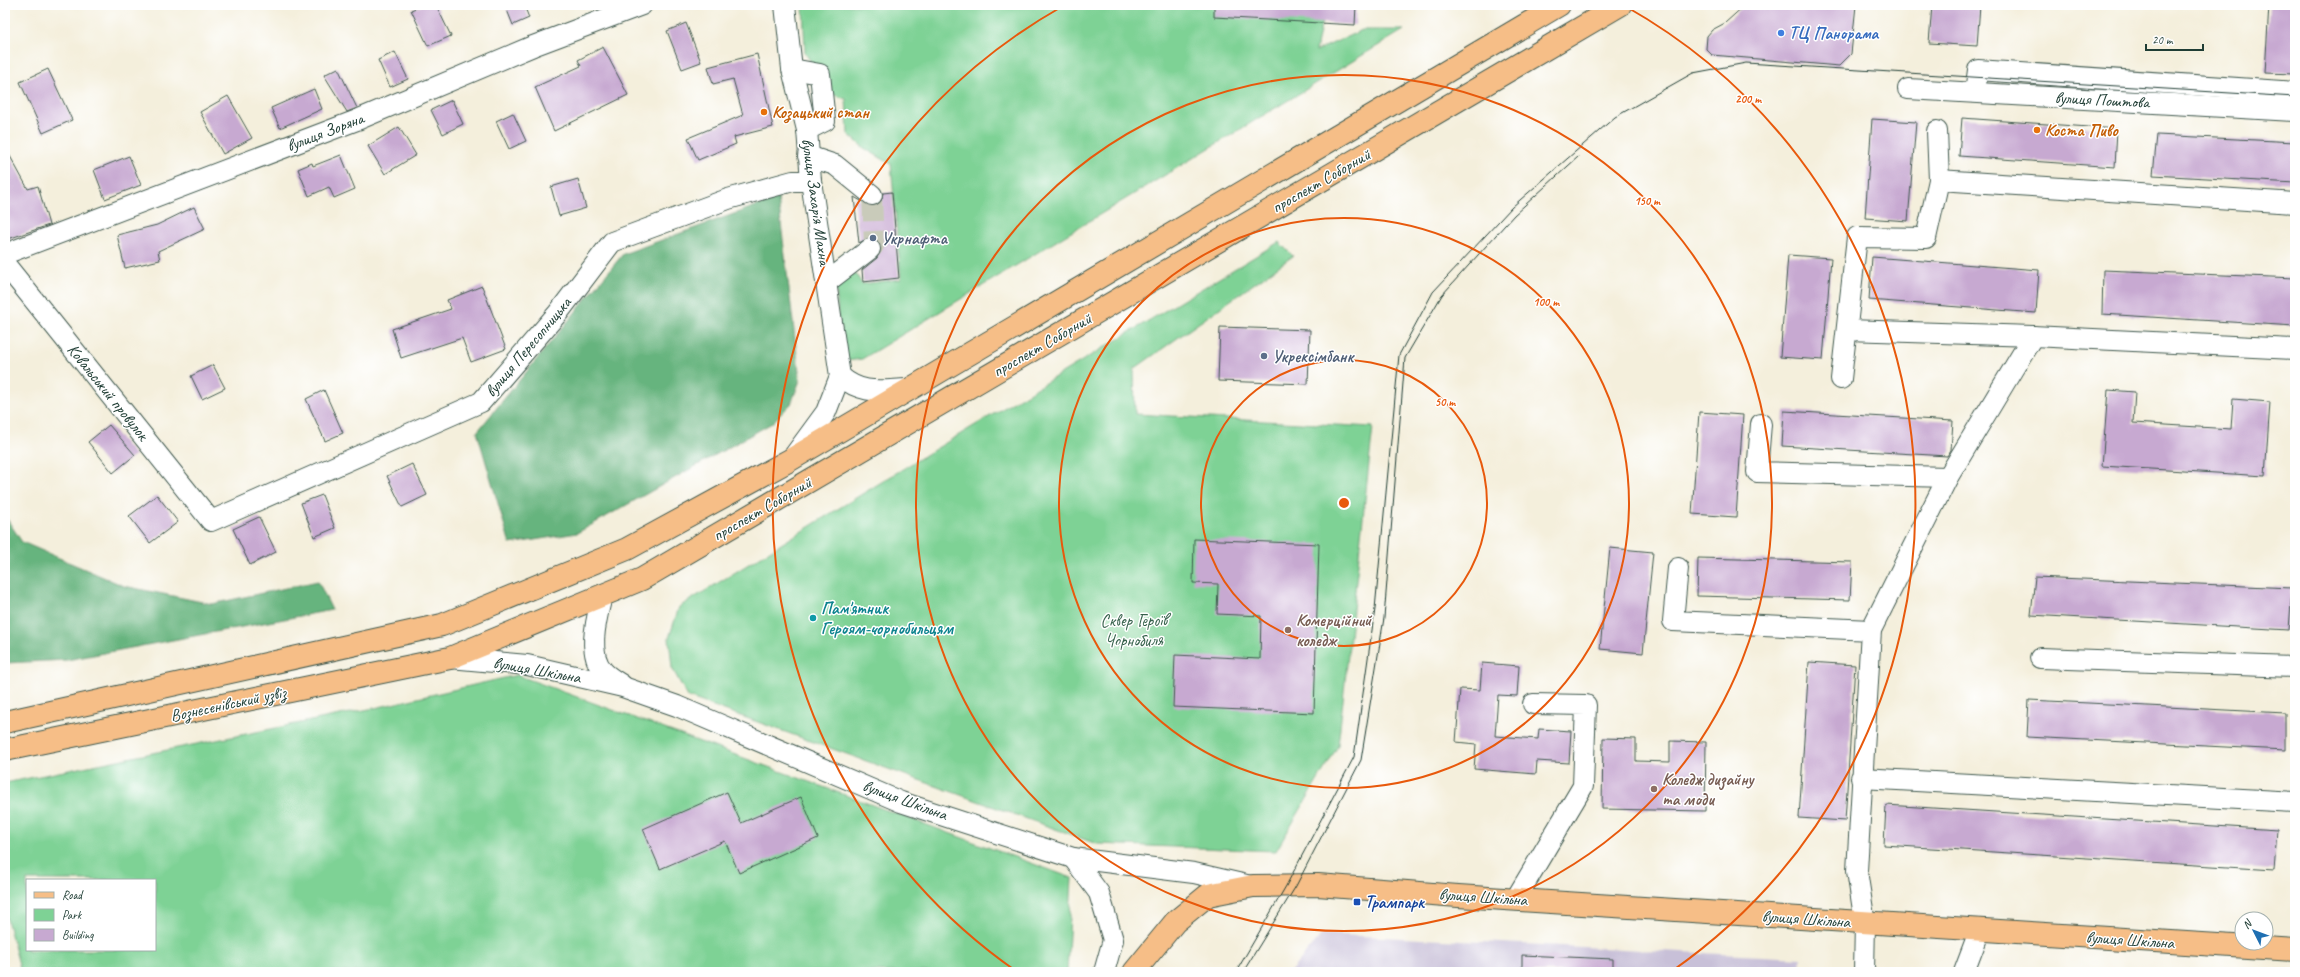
<svg xmlns="http://www.w3.org/2000/svg" width="2300" height="977" viewBox="0 0 2300 977" font-family="Caveat,sans-serif">
	<style>
		.industrial { fill: #c8c0d8 }
		.green { fill: #7ed295; stroke: #4e8864; fill-rule: evenodd }
		.forest { fill: #66b47e; stroke: #427859 }
		.building { fill: #c7a9d1 }
		.lines { fill: none; stroke-linecap: round; stroke-linejoin: round }
		.minor-tunnel { stroke: #c9cbba; stroke-width: 20; stroke-dasharray: 20 10; stroke-linecap: butt }
		.minor-casing { stroke: #3f584d; stroke-width: 22 }
		.major-casing { stroke: #3f584d; stroke-width: 24 }
		.minor { stroke: #fff; stroke-width: 20 }
		.major { stroke: #f6be87; stroke-width: 22 }
		.tram { stroke: #1f3d34; stroke-width: 1 }
		.ring { fill: none; stroke: #e8590c; stroke-width: 2 }
		.shop-dot { fill: #3f7fe0; stroke: #fff; stroke-width: 1.5 }
		.food-dot { fill: #e8710a; stroke: #fff; stroke-width: 1.5 }
		.service-dot { fill: #5c6f8a; stroke: #fff; stroke-width: 1.5 }
		.culture-dot { fill: #0f9aa8; stroke: #fff; stroke-width: 1.5 }
		.education-dot { fill: #8d6e63; stroke: #fff; stroke-width: 1.5 }
		.transit-dot { fill: #1a4fb4; stroke: #fff; stroke-width: 1.5 }
		.labels { text-anchor: middle; dominant-baseline: central; stroke-width: 3; stroke-linejoin: round; paint-order: stroke }
		.shop-label { font-size: 17px; font-weight: bold; fill: #366cbe; stroke: #fff; text-anchor: start }
		.street-label { font-size: 17px; fill: #1f3d34; stroke: #fff }
		.food-label { font-size: 17px; font-weight: bold; fill: #c56008; stroke: #fff; text-anchor: start }
		.service-label { font-size: 17px; font-weight: bold; fill: #4e5e75; stroke: #fff; text-anchor: start }
		.culture-label { font-size: 17px; font-weight: bold; fill: #0d838f; stroke: #fff; text-anchor: start }
		.park-label { font-size: 17px; fill: #37624c; stroke: #fff }
		.education-label { font-size: 17px; font-weight: bold; fill: #785e54; stroke: #fff; text-anchor: start }
		.transit-label { font-size: 17px; font-weight: bold; fill: #164399; stroke: #fff; text-anchor: start }
		.centre { fill: #e8590c; stroke: #fff; stroke-width: 2 }
		.ring-label { font-size: 12px; text-anchor: middle; font-weight: bold; fill: #e8590c; stroke: #fff; stroke-width: 3; stroke-linejoin: round; paint-order: stroke }
	</style>
	<rect width="100%" height="100%" fill="#fff"/>
	<filter id="ink" filterUnits="userSpaceOnUse"><feTurbulence type="fractalNoise" baseFrequency=".025" numOctaves="2"/><feDisplacementMap in="SourceGraphic" scale="8" xChannelSelector="R" yChannelSelector="G"/><feConvolveMatrix kernelMatrix="1 2 1 2 8 2 1 2 1" color-interpolation-filters="sRGB"/></filter>
	<filter id="wash" filterUnits="userSpaceOnUse"><feTurbulence type="fractalNoise" baseFrequency=".012" numOctaves="4" result="noise"/><feDisplacementMap in="SourceGraphic" scale="16" xChannelSelector="R" yChannelSelector="G"/><feGaussianBlur stdDeviation="0.9" result="paint"/><feColorMatrix in="noise" values="0 0 0 0 0 0 0 0 0 0 0 0 0 0 0 0 0 1.4 0 .05"/><feComposite in="paint" operator="in"/></filter>
	<g filter="url(#wash)">
		<rect width="100%" height="100%" fill="#f4efdc"/>
		<!-- industrial -->
		<path class="industrial" d="M1322,934L1801,958L1800,972H1290Z"/>
		<!-- green -->
		<g class="green">
			<path d="M803,5H1325L1316,51L1362,30H1404L862,359L847,361L840,354L836,282L842,276L856,274L862,284L901,279L891,164L864,148L848,134L846,99L834,95L805,53Z"/>
			<path d="M1279,242L1293,256L1134,369L1135,414L1373,427L1338,746L1276,851L1097,844L688,697L672,668L669,638L679,607L914,462Z"/>
			<path d="M517,675L1072,878L1067,972H21L5,912V783L379,707ZM27,880H155V950H27Z"/>
		</g>
		<!-- forest -->
		<g class="forest">
			<path d="M778,198L800,380L791,404L772,423L577,533L510,544L477,432L623,254Z"/>
			<path d="M5,516L22,542L124,586L212,604L318,581L332,610L67,660L5,663Z"/>
		</g>
		<g id="blocks">
			<!-- building -->
			<g class="building">
				<path d="M423,5H436L451,36L428,46L411,10Z"/>
				<path d="M505,5H524L529,18L513,25Z"/>
				<path d="M1214,5H1356L1355,25L1214,17Z"/>
				<path d="M1745,5H1856L1851,54L1839,66L1712,55L1706,49L1707,36L1712,30L1725,23Z"/>
				<path d="M1932,5H1980L1977,46L1929,43Z"/>
				<path d="M2269,5H2295V74L2265,73Z"/>
				<path d="M686,23L701,62L682,69L667,31Z"/>
				<path d="M603,47L628,95L554,131L535,87L581,66L578,60Z"/>
				<path d="M395,52L408,79L390,87L378,60Z"/>
				<path d="M757,54L773,127L734,137L736,144L698,160L688,138L743,115L733,79L713,84L708,67Z"/>
				<path d="M338,68L357,108L347,112L324,75Z"/>
				<path d="M48,69L72,120L43,133L20,82Z"/>
				<path d="M314,89L322,109L280,128L271,108Z"/>
				<path d="M228,96L252,138L223,154L200,112Z"/>
				<path d="M452,100L463,124L443,134L431,110Z"/>
				<path d="M513,113L526,141L509,149L496,121Z"/>
				<path d="M1962,118L2117,129L2115,167L1959,156Z"/>
				<path d="M1872,119L1916,122L1908,221L1865,218Z"/>
				<path d="M399,127L416,155L385,174L368,146Z"/>
				<path d="M2157,135L2295,142V183L2153,175Z"/>
				<path d="M5,147L28,189L38,186L49,225L8,239L5,227Z"/>
				<path d="M341,155L355,189L334,198L329,187L309,196L298,169L312,163L313,166Z"/>
				<path d="M129,156L141,185L105,199L94,170Z"/>
				<path d="M578,179L586,208L559,216L551,187Z"/>
				<path d="M892,192L899,278L863,282L862,270L877,258L881,248L879,242L874,238H868L859,243L854,197L870,206H876L881,202L883,193Z"/>
				<path d="M194,207L205,229L158,251L160,260L125,268L117,235L157,225Z"/>
				<path d="M1788,255L1831,258L1823,360L1780,357Z"/>
				<path d="M1872,257L2039,270L2036,313L1869,300Z"/>
				<path d="M2103,270L2295,278V326L2102,314Z"/>
				<path d="M482,286L506,349L471,362L462,338L401,358L392,329L451,309L447,300Z"/>
				<path d="M1220,327L1310,330L1308,384L1218,381Z"/>
				<path d="M213,365L225,388L202,399L191,376Z"/>
				<path d="M324,390L343,433L325,441L306,399Z"/>
				<path d="M2108,390L2135,392L2133,423L2231,429L2233,399L2270,402L2265,476L2102,466Z"/>
				<path d="M1784,411L1953,421L1951,450L1947,456L1782,446Z"/>
				<path d="M1699,412L1743,415L1736,517L1692,514Z"/>
				<path d="M109,425L135,455L113,473L88,442Z"/>
				<path d="M412,464L427,495L402,507L387,476Z"/>
				<path d="M157,495L178,522L150,543L129,516Z"/>
				<path d="M322,495L335,528L314,537L301,503Z"/>
				<path d="M259,517L276,552L250,565L233,529Z"/>
				<path d="M1194,539L1319,544L1314,713L1173,707L1175,655L1260,659L1261,616L1217,614L1218,584L1193,583Z"/>
				<path d="M1610,548L1653,552L1643,653L1600,649Z"/>
				<path d="M1698,558L1852,562L1850,600L1697,596Z"/>
				<path d="M2035,577L2292,588L2289,630L2031,615Z"/>
				<path d="M1809,662L1855,665L1845,821L1799,818Z"/>
				<path d="M1482,663L1519,666L1517,696L1498,695L1495,736L1538,739L1539,729L1571,731L1569,763L1537,761L1536,774L1474,769L1476,744L1456,742L1460,689L1480,690Z"/>
				<path d="M2029,700L2285,713V750L2027,737Z"/>
				<path d="M1603,738L1636,739V761L1670,762V741L1706,742L1705,811L1602,809Z"/>
				<path d="M727,792L741,823L801,797L818,838L739,873L725,841L660,869L643,829Z"/>
				<path d="M1886,805L2277,830L2274,870L1884,845Z"/>
				<path d="M1522,955L1613,959V972H1522Z"/>
			</g>
		</g>
	</g>
	<g filter="url(#ink)">
		<use href="#blocks" fill-opacity="0" stroke="#3f584d" stroke-width="1"/>
		<g class="lines">
			<!-- minor-tunnel -->
			<path class="minor-tunnel" d="M870,249L874,246L872,195"/>
			<defs>
				<g id="minor">
					<path d="M785,5L792,69L807,130L811,181L840,376L826,412L793,457"/>
					<path d="M792,69L820,74L825,121L807,130"/>
					<path d="M1908,89L2295,111"/>
					<path d="M1975,92L1978,70L2295,92"/>
					<path d="M808,156L835,165L872,195"/>
					<path d="M1939,180L2295,203"/>
					<path d="M5,254L357,120L533,46L642,5"/>
					<path d="M5,264L211,521L481,402L558,313L612,242L728,199L793,181H811"/>
					<path d="M827,282L870,249"/>
					<path d="M1847,330L2033,336L2295,349"/>
					<path d="M840,376C862,395 880,390 907,389"/>
					<path d="M1841,379L1857,237L1926,238L1939,180L1937,131"/>
					<path d="M1761,424L1757,472L1948,477"/>
					<path d="M1678,568L1673,621L1871,630"/>
					<path d="M602,596C597,617 586,654 604,672C609,677 616,681 622,685"/>
					<path d="M450,658L527,665L623,687L677,706L901,802L1073,858L1194,873L1251,886"/>
					<path d="M2040,658L2295,667"/>
					<path d="M1861,778L2295,802"/>
					<path d="M1073,858L1099,893L1113,940L1104,972"/>
					<path d="M1515,900L1583,786L1586,705L1533,704"/>
					<path d="M1864,972L1865,923L1857,871L1871,630L1948,477L2033,336"/>
					<path d="M1964,972L1980,930"/>
				</g>
				<g id="major">
					<path d="M5,722L442,625L627,549L790,460L1559,5"/>
					<path d="M5,750L450,658L642,579L1620,5"/>
					<path d="M1134,972L1175,922L1208,895L1253,886L1318,885L1458,896L2295,950"/>
				</g>
			</defs>
			<!-- minor casing -->
			<use href="#minor" class="minor-casing"/>
			<!-- major casing -->
			<use href="#major" class="major-casing"/>
			<!-- minor -->
			<use href="#minor" class="minor"/>
			<!-- major -->
			<use href="#major" class="major"/>
			<!-- tram -->
			<g class="tram">
				<path d="M1236,972L1286,886L1354,757L1375,609L1399,355L1433,292L1512,207L1615,117L1693,73L1746,63L2295,97"/>
				<path d="M1243,972L1296,886L1361,760L1384,618L1405,358L1442,295L1514,215L1578,157"/>
			</g>
		</g>
	</g>
	<!-- distance rings -->
	<g class="ring">
		<circle cx="1344" cy="503" r="143"/>
		<circle cx="1344" cy="503" r="285"/>
		<circle cx="1344" cy="503" r="428"/>
		<path d="M1016 971A571 571 0 0 1 1063 6M1625 6A571 571 0 0 1 1672 971"/>
	</g>
	<!-- markers -->
	<circle class="shop-dot" cx="1781" cy="33" r="4"/>
	<g class="food-dot">
		<circle cx="764" cy="112" r="4"/>
		<circle cx="2037" cy="130" r="4"/>
	</g>
	<g class="service-dot">
		<circle cx="873" cy="238" r="4"/>
		<circle cx="1264" cy="356" r="4"/>
	</g>
	<circle class="culture-dot" cx="813" cy="618" r="4"/>
	<g class="education-dot">
		<circle cx="1288" cy="630" r="4"/>
		<circle cx="1654" cy="789" r="4"/>
	</g>
	<rect class="transit-dot" x="1353" y="898" width="8" height="8" rx="2"/>
	<g class="labels">
		<!-- shop labels -->
		<g class="shop-label">
			<text x="1789" y="33">ТЦ Панорама</text>
		</g>
		<!-- street labels -->
		<g class="street-label">
			<text transform="translate(2102 100) rotate(3)">вулиця Поштова</text>
			<text transform="translate(325 132) rotate(-21)">вулиця Зоряна</text>
			<text transform="translate(1321 181) rotate(-30)">проспект Соборний</text>
			<text transform="translate(816 202) rotate(82)">вулиця Захарія Махна</text>
			<text transform="translate(1042 345) rotate(-30)">проспект Соборний</text>
			<text transform="translate(528 347) rotate(-50)">вулиця Пересопницька</text>
			<text transform="translate(108 392) rotate(51)">Ковальський провулок</text>
			<text transform="translate(762 509) rotate(-30)">проспект Соборний</text>
			<text transform="translate(537 670) rotate(10)">вулиця Шкільна</text>
			<text transform="translate(228 704) rotate(-12)">Вознесенівський узвіз</text>
			<text transform="translate(905 800) rotate(20)">вулиця Шкільна</text>
			<text transform="translate(1483 897) rotate(4)">вулиця Шкільна</text>
			<text transform="translate(1806 919) rotate(4)">вулиця Шкільна</text>
			<text transform="translate(2130 940) rotate(4)">вулиця Шкільна</text>
		</g>
		<!-- food labels -->
		<g class="food-label">
			<text x="772" y="112">Козацький стан</text>
			<text x="2045" y="130">Коста Пиво</text>
		</g>
		<!-- service labels -->
		<g class="service-label">
			<text x="881" y="238">Укрнафта</text>
			<text x="1272" y="356">Укрексімбанк</text>
		</g>
		<!-- culture labels -->
		<g class="culture-label">
			<text x="821" y="608">Пам'ятник<tspan x="821" dy="20">Героям-чорнобильцям</tspan></text>
		</g>
		<!-- park labels -->
		<g class="park-label">
			<text x="1134" y="620">Сквер Героїв<tspan x="1134" dy="20">Чорнобиля</tspan></text>
		</g>
		<!-- education labels -->
		<g class="education-label">
			<text x="1296" y="620">Комерційний<tspan x="1296" dy="20">коледж</tspan></text>
			<text x="1662" y="779">Коледж дизайну<tspan x="1662" dy="20">та моди</tspan></text>
		</g>
		<!-- transit labels -->
		<g class="transit-label">
			<text x="1365" y="902">Трампарк</text>
		</g>
	</g>
	<circle cx="1344" cy="503" r="6" class="centre"/>
	<g class="ring-label">
		<text x="1748" y="103">200 m</text>
		<text x="1647" y="205">150 m</text>
		<text x="1546" y="306">100 m</text>
		<text x="1445" y="406">50 m</text>
	</g>
	<!-- margin -->
	<rect width="2300" height="977" fill="none" stroke="#fff" stroke-width="20"/>
	<!-- legend -->
	<rect x="26" y="879" width="130" height="72" fill="#ffffff" stroke="#a5b1ae"/>
	<rect x="34" y="892" width="20" height="6" fill="#f6be87" stroke="#a5b1ae"/>
	<text x="62" y="899" font-size="12" fill="#1f3d34">Road</text>
	<rect x="34" y="909" width="20" height="12" fill="#7ed295" stroke="#a5b1ae"/>
	<text x="62" y="919" font-size="12" fill="#1f3d34">Park</text>
	<rect x="34" y="929" width="20" height="12" fill="#c7a9d1" stroke="#a5b1ae"/>
	<text x="62" y="939" font-size="12" fill="#1f3d34">Building</text>
	<!-- north arrow -->
	<g transform="translate(2254 931) rotate(312)"><circle r="19" fill="#ffffff" stroke="#a5b1ae"/>
	<path d="M0-3L7 15L0 10L-7 15Z" fill="#1f6fb2"/>
	<text y="-6" font-size="11" font-weight="bold" text-anchor="middle" fill="#1f3d34">N</text>
	</g>
	<!-- scale -->
	<path d="M2146 44v6h57v-6" fill="none" stroke="#1f3d34" stroke-width="2"/>
	<text x="2152" y="44" font-size="12" fill="#1f3d34" stroke="#ffffff" stroke-width="3" paint-order="stroke">20 m</text>
</svg>
